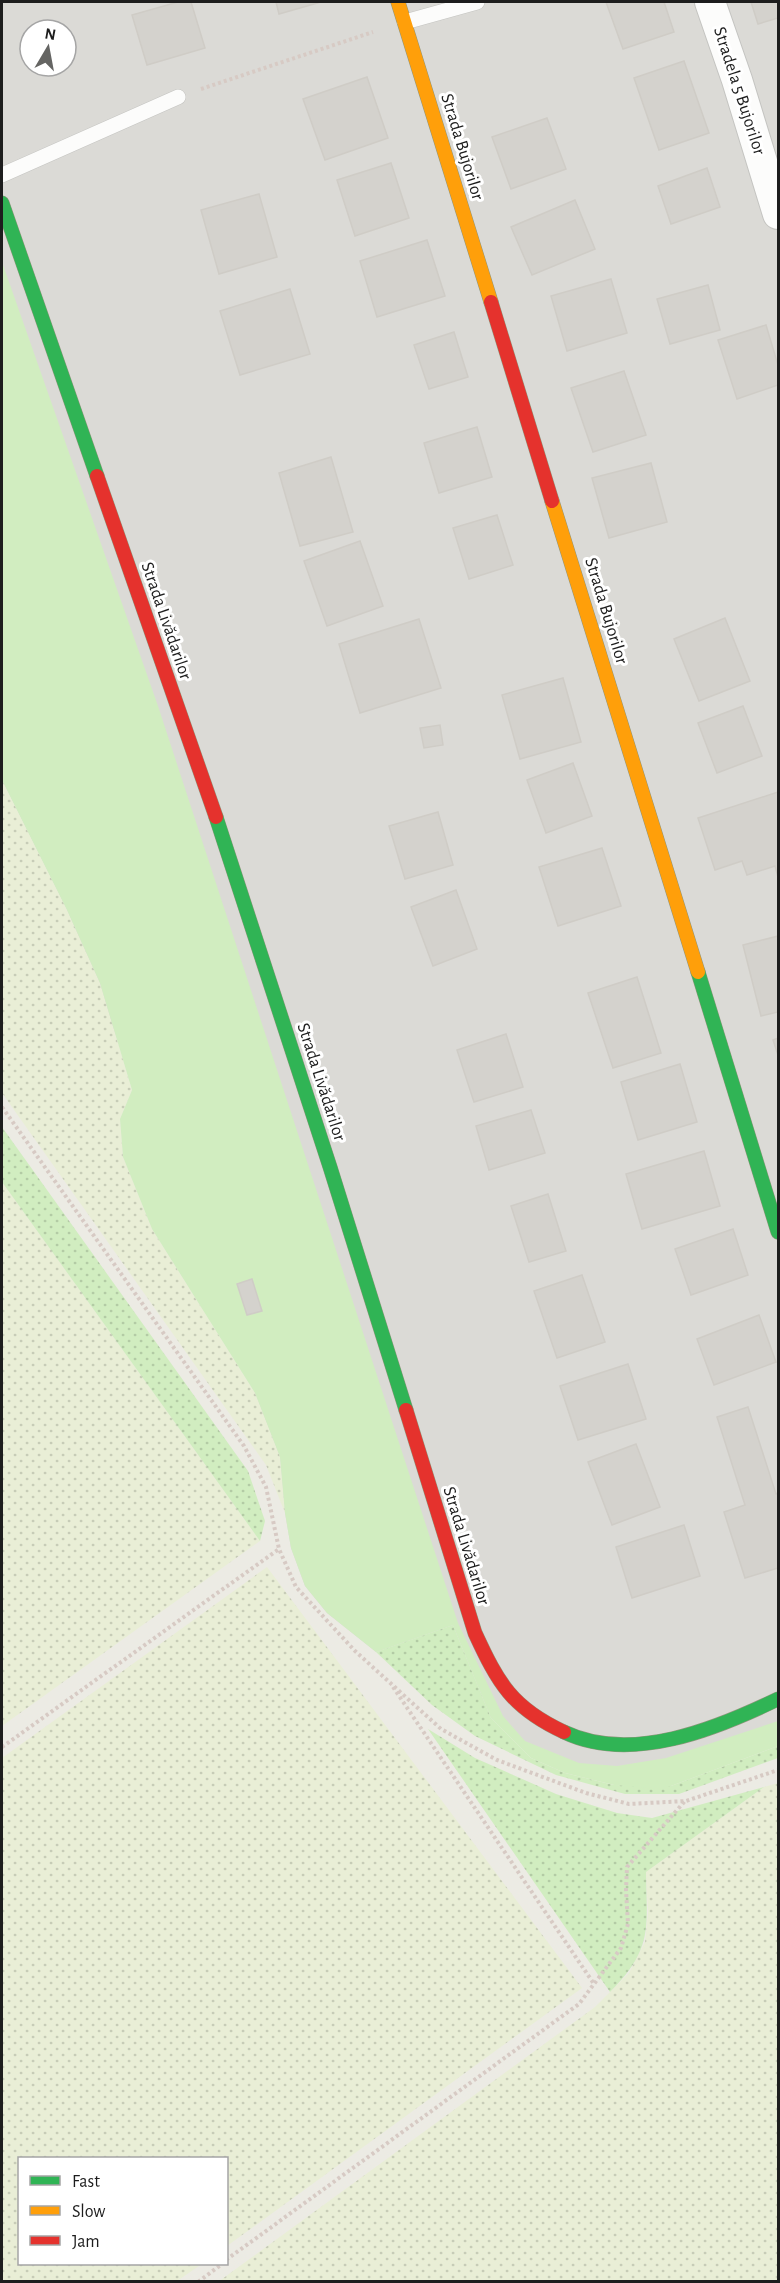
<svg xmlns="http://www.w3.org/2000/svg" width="780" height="2283" viewBox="0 0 780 2283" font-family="'Alegreya Sans',sans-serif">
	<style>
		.residential { fill: #dbdad6; fill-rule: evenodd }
		.farmland { fill: url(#farmland-dots) }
		.grass { fill: url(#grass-dots) }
		.garden { fill: #d1edc0 }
		.building { fill: #d4d2cd; stroke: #cfccc6; stroke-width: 1.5 }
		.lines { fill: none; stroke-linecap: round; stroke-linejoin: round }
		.lane-casing { stroke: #c4c4c1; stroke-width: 16 }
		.street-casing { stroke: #c4c4c1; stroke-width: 32 }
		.fast-casing { stroke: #90967c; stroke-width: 15 }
		.slow-casing { stroke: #90967c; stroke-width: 15 }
		.jam-casing { stroke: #90967c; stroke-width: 15 }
		.path { stroke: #d7cac4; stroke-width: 4; stroke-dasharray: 3 3; stroke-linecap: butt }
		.lane { stroke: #fcfcfb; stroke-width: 15 }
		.street { stroke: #fcfcfb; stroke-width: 30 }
		.fast { stroke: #30b455; stroke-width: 14 }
		.slow { stroke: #ff9f0a; stroke-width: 14 }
		.jam { stroke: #e5322d; stroke-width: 14 }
		.labels { text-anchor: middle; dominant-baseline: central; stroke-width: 6; stroke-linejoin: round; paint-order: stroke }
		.street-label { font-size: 18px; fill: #1d1d1d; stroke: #fff }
	</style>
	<defs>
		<pattern id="farmland-dots" width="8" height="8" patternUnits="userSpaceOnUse" patternTransform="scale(1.5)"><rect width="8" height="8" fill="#e9eed6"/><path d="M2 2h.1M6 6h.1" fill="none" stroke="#c7ccb7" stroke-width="1.8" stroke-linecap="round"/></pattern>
		<pattern id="grass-dots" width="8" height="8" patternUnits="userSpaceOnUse" patternTransform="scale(1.5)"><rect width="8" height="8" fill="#d1edc0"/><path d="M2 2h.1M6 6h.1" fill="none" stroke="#b3cba5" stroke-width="1.8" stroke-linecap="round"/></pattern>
	</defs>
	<rect width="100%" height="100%" fill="#ecebe4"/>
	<!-- residential -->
	<path class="residential" d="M2,2H778V1746L565,1773L491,1718L453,1625L376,1652L327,1613L305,1586L291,1548L285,1513L280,1457L67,910L2,780ZM30,30H66V66H30Z"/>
	<!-- farmland -->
	<g class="farmland">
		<path d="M2,780L67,910L100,983L132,1090L120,1119L123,1157L152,1229L255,1393L280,1457L285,1513L266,1465L2,1093Z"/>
		<path d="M2,1182L260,1541L2,1726Z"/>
		<path d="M267,1567L582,1988L227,2246L226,2158H20V2264H202L177,2281H2V1758Z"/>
		<path d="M778,1783V2281L218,2282L595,2007L629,1973L645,1942L648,1913L646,1872L764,1787Z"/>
	</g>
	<!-- grass -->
	<g class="grass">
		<path d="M2,1127L248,1471L265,1521L260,1541L2,1182Z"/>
		<path d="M453,1625L491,1718L531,1758L565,1773L614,1785L671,1786L778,1746V1758L679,1794H625L556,1775L475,1736L432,1705L376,1652Z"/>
		<path d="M428,1729L475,1758L556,1794L617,1813L652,1818L764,1787L646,1872C647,1928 653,1949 610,1992Z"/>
	</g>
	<!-- garden -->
	<path class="garden" d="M2,262L158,706L458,1623L503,1716L525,1741L579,1763L617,1766L666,1758L778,1721V1746L671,1786L654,1788L614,1785L565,1773L531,1758L491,1718L453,1625L376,1652L327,1613L305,1586L291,1548L285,1513L280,1457L255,1393L152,1229L123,1157L120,1119L132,1090L100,983L67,910L2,780Z"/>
	<!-- building -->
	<g class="building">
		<path d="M178,2H191L205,48L147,65L132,15Z"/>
		<path d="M276,2H321L279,14Z"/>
		<path d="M606,2H664L674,32L623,49Z"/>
		<path d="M751,2H778V18L758,24Z"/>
		<path d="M684,61L709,133L659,150L634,78Z"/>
		<path d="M367,77L388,138L325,160L303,99Z"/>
		<path d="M547,118L566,169L511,189L492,137Z"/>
		<path d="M391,163L409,218L355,236L337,180Z"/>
		<path d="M707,168L720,207L671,224L658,186Z"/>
		<path d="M259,194L277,257L219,274L201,210Z"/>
		<path d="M575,200L595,249L532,275L511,227Z"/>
		<path d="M427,240L445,296L377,317L360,261Z"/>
		<path d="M611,279L627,333L567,351L551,296Z"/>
		<path d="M708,285L720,330L670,344L657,299Z"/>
		<path d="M290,289L310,354L240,375L220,311Z"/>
		<path d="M766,325L778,365V385L737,399L718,340Z"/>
		<path d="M454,332L468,377L429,389L414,345Z"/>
		<path d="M624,371L646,435L593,452L571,388Z"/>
		<path d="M477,427L492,477L439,493L424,443Z"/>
		<path d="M331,457L353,532L300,546L279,473Z"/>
		<path d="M651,463L667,522L609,538L592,478Z"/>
		<path d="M497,515L513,565L469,579L453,528Z"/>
		<path d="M360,541L383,606L327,626L304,561Z"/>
		<path d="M725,618L750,681L699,701L674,639Z"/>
		<path d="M419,619L441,688L360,713L339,644Z"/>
		<path d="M563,678L581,742L520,759L502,695Z"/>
		<path d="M743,706L762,756L717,773L698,723Z"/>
		<path d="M440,725L443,745L424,748L420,728Z"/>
		<path d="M573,763L592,816L546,833L527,780Z"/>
		<path d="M778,792V877L775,866L747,875L742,861L715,870L698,818Z"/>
		<path d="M438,812L453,865L405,879L389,826Z"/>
		<path d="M602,848L621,906L558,926L539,867Z"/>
		<path d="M456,890L477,949L433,966L411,907Z"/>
		<path d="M778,936V1012L761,1016L743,945Z"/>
		<path d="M637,977L661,1053L613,1068L588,993Z"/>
		<path d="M506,1034L523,1087L474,1102L457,1050Z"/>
		<path d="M778,1038V1055L773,1040Z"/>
		<path d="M680,1064L697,1122L638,1140L621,1082Z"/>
		<path d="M531,1110L545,1153L489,1170L476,1126Z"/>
		<path d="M704,1151L720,1206L642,1229L626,1174Z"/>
		<path d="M548,1194L566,1251L529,1262L511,1206Z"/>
		<path d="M733,1229L748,1275L691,1295L675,1249Z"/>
		<path d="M582,1275L605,1342L557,1358L534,1291Z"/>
		<path d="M252,1279L262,1311L247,1315L237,1284Z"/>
		<path d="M759,1315L776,1362L714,1385L697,1339Z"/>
		<path d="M628,1364L646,1419L578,1440L560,1386Z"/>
		<path d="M748,1407L776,1494L778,1493V1568L745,1578L724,1512L745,1505L717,1417Z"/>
		<path d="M636,1444L660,1507L612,1525L588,1462Z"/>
		<path d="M684,1525L700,1576L632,1598L616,1547Z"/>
	</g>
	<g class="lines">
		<defs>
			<g id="lane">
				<path d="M405,22L477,2"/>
				<path d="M2,175L178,97"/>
			</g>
			<path id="street" d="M710,2L737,80L778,214"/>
			<g id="fast">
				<path d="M2,203L97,476"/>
				<path d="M216,817L330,1167L406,1410"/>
				<path d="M698,972L778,1232"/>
				<path d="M564,1732C631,1764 716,1729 778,1699"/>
			</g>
			<g id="slow">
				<path d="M398,2L491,302"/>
				<path d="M552,501L698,972"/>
			</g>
			<g id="jam">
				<path d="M491,302L552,501"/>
				<path d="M97,476L216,817"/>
				<path d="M406,1410L475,1633C498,1683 512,1708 564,1732"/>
			</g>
		</defs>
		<!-- lane casing -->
		<use href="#lane" class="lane-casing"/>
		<!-- street casing -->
		<use href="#street" class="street-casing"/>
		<!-- fast casing -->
		<use href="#fast" class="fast-casing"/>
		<!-- slow casing -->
		<use href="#slow" class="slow-casing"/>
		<!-- jam casing -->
		<use href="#jam" class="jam-casing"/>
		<!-- path -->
		<g class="path">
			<path d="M201,89L373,32"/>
			<path d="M2,1107L244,1446L266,1487L279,1549L296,1587L355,1651L441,1729L497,1760L586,1793L629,1804L686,1801L778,1770"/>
			<path d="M393,1687L594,1984"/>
			<path d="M2,1747L279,1549"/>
			<path d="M226,2260L579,2004L621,1948L628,1924L626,1890L627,1867L685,1801"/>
			<path d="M198,2282L222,2264"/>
		</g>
		<!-- lane -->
		<use href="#lane" class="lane"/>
		<!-- street -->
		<use href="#street" class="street"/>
		<!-- fast -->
		<use href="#fast" class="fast"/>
		<!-- slow -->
		<use href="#slow" class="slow"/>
		<!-- jam -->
		<use href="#jam" class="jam"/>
	</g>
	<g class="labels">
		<!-- street labels -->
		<g class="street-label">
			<text transform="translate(739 91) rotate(72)">Stradela 5 Bujorilor</text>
			<text transform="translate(462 147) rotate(73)">Strada Bujorilor</text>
			<text transform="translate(606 611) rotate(73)">Strada Bujorilor</text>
			<text transform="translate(166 621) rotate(71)">Strada Livădarilor</text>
			<text transform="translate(321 1082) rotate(72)">Strada Livădarilor</text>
			<text transform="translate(466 1546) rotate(73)">Strada Livădarilor</text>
		</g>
	</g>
	<!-- border -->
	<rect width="780" height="2283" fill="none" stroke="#1d1d1d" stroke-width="6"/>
	<!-- legend -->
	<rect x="18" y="2157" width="210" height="108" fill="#ffffff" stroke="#a5a5a5" stroke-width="1.5"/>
	<rect x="30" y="2176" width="30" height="9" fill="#30b455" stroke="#a5a5a5" stroke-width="1.5"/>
	<text x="72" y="2187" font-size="18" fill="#1d1d1d">Fast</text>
	<rect x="30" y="2206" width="30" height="9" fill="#ff9f0a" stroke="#a5a5a5" stroke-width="1.5"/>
	<text x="72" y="2217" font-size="18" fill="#1d1d1d">Slow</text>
	<rect x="30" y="2236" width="30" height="9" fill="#e5322d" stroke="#a5a5a5" stroke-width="1.5"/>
	<text x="72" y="2247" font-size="18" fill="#1d1d1d">Jam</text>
	<!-- north arrow -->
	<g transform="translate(48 48) rotate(10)"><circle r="28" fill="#ffffff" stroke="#a5a5a5" stroke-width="1.5"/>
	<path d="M0-4.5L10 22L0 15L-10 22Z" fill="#656563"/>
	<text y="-9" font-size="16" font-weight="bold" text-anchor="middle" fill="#1d1d1d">N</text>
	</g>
</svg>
